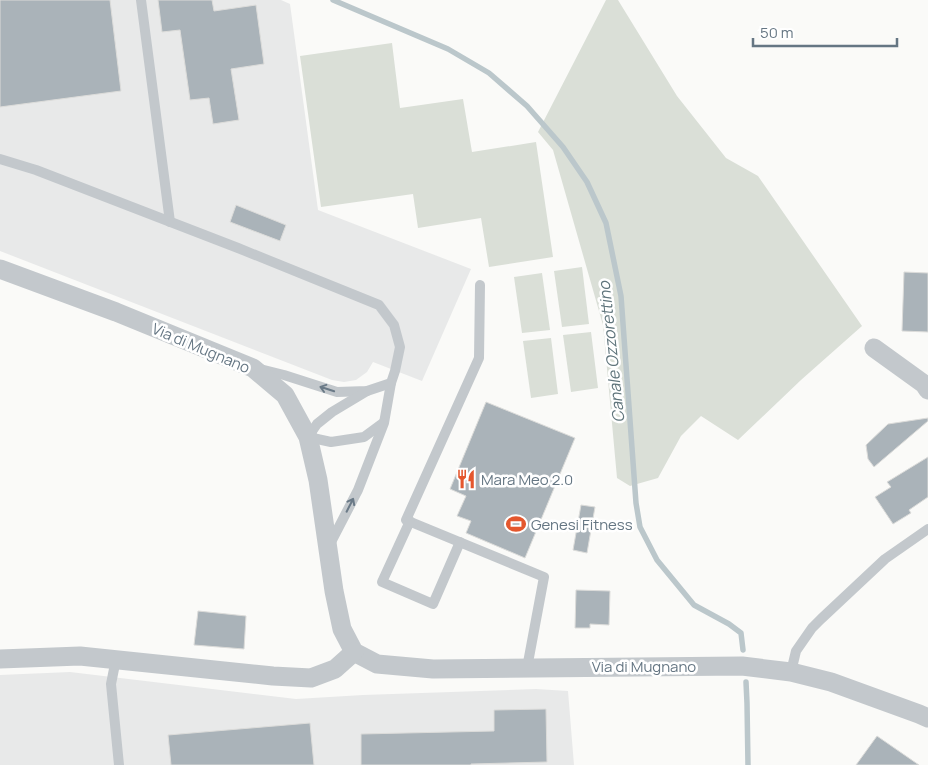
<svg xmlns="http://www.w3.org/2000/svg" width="928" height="765" viewBox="0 0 928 765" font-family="Manrope,sans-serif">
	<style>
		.built { fill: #e8e9e9 }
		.green { fill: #dadfd7 }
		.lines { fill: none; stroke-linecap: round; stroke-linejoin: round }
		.stream { stroke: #bbc7cb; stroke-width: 5.5 }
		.building { fill: #aab3b9; stroke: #dcdcda }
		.lane { stroke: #c3c8cc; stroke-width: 10 }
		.street { stroke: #c3c8cc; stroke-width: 19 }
		.oneway { stroke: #6a7a87 }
		.labels { text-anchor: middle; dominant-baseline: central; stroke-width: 5; stroke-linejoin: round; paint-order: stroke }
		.street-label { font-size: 15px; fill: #657683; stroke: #fff }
		.poi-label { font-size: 15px; fill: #657683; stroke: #fff; text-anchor: start }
		.water-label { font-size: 16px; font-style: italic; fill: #60757c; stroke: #fff }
	</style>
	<rect width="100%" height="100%" fill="#fafaf8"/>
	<!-- built -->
	<g class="built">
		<path d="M0,0H281L290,4L318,210L471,269L422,381L373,362L367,372L356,380L344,382L332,380L0,251Z"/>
		<path d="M70,672L296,699L363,695L536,689L568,691L574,765H0V675Z"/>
	</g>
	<!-- green -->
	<g class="green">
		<path d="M606,0H618L677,96L726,158L758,176L862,326L801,380L738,440L701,416L681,436L658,478L630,486L617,478L603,325L553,150L538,132Z"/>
		<path d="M392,43L400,108L463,99L472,152L536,142L553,257L489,267L481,218L418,228L413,194L321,207L300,56Z"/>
		<path d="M582,267L589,324L562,327L554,271Z"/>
		<path d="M542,273L550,330L522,333L514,277Z"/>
		<path d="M591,332L598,388L571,392L563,335Z"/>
		<path d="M551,338L558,394L531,398L523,341Z"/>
	</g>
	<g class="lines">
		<!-- stream -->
		<g class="stream">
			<path d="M333,0L448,49L489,73L527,106L563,147L587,182L606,223L621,296L636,503L640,527L657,560L694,605L729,624L741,633L743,650"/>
			<path d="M746,682L747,703L748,765"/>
		</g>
	</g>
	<!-- building -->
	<g class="building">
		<path d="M0,0H110L121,91L0,107Z"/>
		<path d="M158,0H212L214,11L256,5L264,64L231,69L239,120L213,124L209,98L190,100L180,30L162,32Z"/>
		<path d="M236,205L286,225L280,241L230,222Z"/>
		<path d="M904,272L928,273V332L902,331Z"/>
		<path d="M486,402L575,438L525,558L466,533L471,521L457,516L466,496L450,489Z"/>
		<path d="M928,418V421L874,467L868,459L866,445L888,424Z"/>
		<path d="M928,457V497L909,510L911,513L893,524L875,497L891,487L887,482Z"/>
		<path d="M581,505L595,507L587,553L573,550Z"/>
		<path d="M576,590L610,591L609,625L590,624V628H575Z"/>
		<path d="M198,611L246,616L244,649L194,645Z"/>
		<path d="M546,709L547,762L471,764V765H361V734L494,731V710Z"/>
		<path d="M310,723L314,765H171L168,735Z"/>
		<path d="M877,736L919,765H856Z"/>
	</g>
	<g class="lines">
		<!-- lane -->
		<g class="lane">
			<path d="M141,0L170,222"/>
			<path d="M0,159L36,170L238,248L379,305L394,325L400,347L395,371L391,383L384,423L358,490L329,546"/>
			<path d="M480,285L479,358L406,520L544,577L527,668"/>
			<path d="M260,369L284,375L337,392L367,391L391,383"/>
			<path d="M367,391L332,412L317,424L308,437L331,442L364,437L383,423"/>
			<path d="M410,521L382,582L433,604L460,542"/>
			<path d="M116,659L111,684L119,765"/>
			<path d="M791,672L796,651L812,628L821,619L885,559L928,529"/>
		</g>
		<!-- street -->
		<g class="street">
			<path d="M0,269L116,312L253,368L285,395L308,437L318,480L334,591L342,629L354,652L377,664L433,669L742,666L791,672L831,682L919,714L928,718"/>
			<path d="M874,348L924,384L928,390"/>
			<path d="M0,659L80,656L273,676L311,678L335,669L354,652"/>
		</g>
	</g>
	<!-- one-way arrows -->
	<defs><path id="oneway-shaft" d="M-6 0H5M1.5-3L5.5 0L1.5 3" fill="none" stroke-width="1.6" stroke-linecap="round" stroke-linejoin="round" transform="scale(1.25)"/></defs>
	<g class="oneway">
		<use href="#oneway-shaft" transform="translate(327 389) rotate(-162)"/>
		<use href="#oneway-shaft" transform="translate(350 505) rotate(-63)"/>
	</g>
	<!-- icons -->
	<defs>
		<symbol id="restaurant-bare" viewBox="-9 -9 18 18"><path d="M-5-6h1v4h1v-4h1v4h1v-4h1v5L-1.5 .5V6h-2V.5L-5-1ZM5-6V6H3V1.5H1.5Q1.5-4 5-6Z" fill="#e4572e" stroke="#fff" stroke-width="2.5" paint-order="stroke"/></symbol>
		<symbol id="stadium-bare" viewBox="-9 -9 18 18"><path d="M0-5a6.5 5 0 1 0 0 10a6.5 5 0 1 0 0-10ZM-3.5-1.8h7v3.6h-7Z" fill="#e4572e" stroke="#fff" stroke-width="2.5" paint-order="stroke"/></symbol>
	</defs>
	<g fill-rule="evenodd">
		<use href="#restaurant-bare" x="452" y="465" width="28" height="28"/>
		<use href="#stadium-bare" x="502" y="510" width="28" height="28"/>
	</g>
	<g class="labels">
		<!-- street labels -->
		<g class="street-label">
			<text transform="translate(201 348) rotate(23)">Via di Mugnano</text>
			<text x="644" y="666">Via di Mugnano</text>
		</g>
		<!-- poi labels -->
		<g class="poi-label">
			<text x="481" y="479">Mara Meo 2.0</text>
			<text x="531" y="524">Genesi Fitness</text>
		</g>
		<!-- water labels -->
		<g class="water-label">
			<text transform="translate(611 352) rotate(-96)">Canale Ozzorettino</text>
		</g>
	</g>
	<!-- scale -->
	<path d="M753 38v8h144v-8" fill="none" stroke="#657683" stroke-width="2.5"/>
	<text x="760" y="38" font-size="15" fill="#657683" stroke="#ffffff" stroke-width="4" paint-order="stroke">50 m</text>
</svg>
